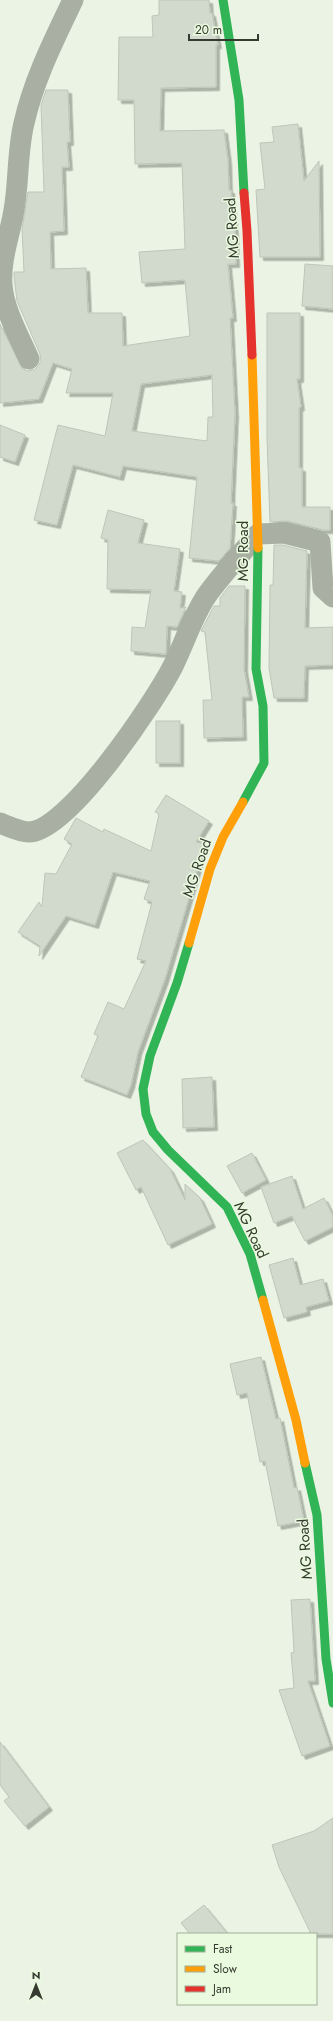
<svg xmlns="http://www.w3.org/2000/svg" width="333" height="2021" viewBox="0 0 333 2021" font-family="Jost,sans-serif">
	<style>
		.building { fill: #d2dacd; stroke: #bec5b9; fill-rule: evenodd; filter: url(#shadow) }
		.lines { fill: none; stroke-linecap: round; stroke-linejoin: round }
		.street { stroke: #a9b0a3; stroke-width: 21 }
		.fast { stroke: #30b455; stroke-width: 9 }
		.slow { stroke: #ff9f0a; stroke-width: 9 }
		.jam { stroke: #e5322d; stroke-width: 9 }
		.labels { text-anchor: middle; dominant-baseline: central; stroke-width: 3; stroke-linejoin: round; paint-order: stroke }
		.street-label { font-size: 15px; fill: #353b30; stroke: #eafade }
	</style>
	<defs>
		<filter id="shadow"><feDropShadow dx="3.5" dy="3.5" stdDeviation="0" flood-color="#0004"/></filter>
	</defs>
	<rect width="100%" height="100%" fill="#ebf4e4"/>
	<!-- building -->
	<g class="building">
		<path d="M159,0H209L210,13H212L218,45H216V87L161,88L160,131L224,130L228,160L229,190H231L235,232L236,264H228L233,318H230L235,414L231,503H233L230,548L219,561L189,558L197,477L123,466L120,477L73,465L57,525L34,520L58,425L105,436L113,393H66L72,369L53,363L39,399L0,403V324L22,368L27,371L34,370L38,366L41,361L40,354L17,301L14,276V272H24L22,229L28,192H44L41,105L46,90H68L70,142H67L69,167H62L64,231L50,232L51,269L86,268L88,313H122L123,346L190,336L185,280L142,283L139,252L185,249L182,163L135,164L134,100H118L119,37H153L152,16L159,15ZM212,375L213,417H208L207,441L132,431L141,384Z"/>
		<path d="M298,124L304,181L319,161L320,257H260L256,190L265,189L260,143L274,142L272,127Z"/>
		<path d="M305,264L333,266V309L302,306Z"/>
		<path d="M267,313H300V379H297L301,407L299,408V468H302V507H330V530H323L287,521L270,522L267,439Z"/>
		<path d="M0,425L25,435L15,462L0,457Z"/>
		<path d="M108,510L144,520L138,543L180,549L174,591L182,592L180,608L186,607L177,627L167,626L166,654L131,651L132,627L145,628L151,590L107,589L108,540L101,538Z"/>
		<path d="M274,545H283L307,551L305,628L333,627V665L305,666L304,698H274L269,668L270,585H273Z"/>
		<path d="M229,586H245L244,669L249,697H242L243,737L204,738L203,700H212L205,632L201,631L214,606H220V598Z"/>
		<rect x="156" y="721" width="24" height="42"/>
		<path d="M166,795L209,821L196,842L205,844L202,854L165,979L138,1052L131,1085L127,1095L81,1077L98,1036L94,1034L108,1002L124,1009L146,961L137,959L152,902L144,899L150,881L113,872L95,925L66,916L39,956L40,946L18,932L39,902L42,907L45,873L56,874L72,844L64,839L76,818L103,832L104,829L151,851L159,814L155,812Z"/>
		<path d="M212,1077L214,1127L183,1128L182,1079Z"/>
		<path d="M143,1140L170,1169L185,1200V1184L200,1198L212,1224L168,1245L141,1187L136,1190L117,1153Z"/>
		<path d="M252,1153L266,1180L242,1193L227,1166Z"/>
		<path d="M292,1176L303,1209L324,1198L333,1216V1227L305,1241L292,1216L274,1223L261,1187Z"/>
		<path d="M293,1258L300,1285L323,1279L329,1301L306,1307L307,1312L284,1318L269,1265Z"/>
		<path d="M261,1357L276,1419L280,1418L294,1488L297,1487L304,1521L278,1526L265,1461L260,1462L247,1393L237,1395L230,1364Z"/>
		<path d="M310,1599L315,1681H308L330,1746L302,1756L279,1690L294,1688L291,1653L294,1652L291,1600Z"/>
		<path d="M0,1742L49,1807L25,1826L4,1801L9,1797L0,1785Z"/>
		<path d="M333,1818V1934H311L279,1867L272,1845L314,1831Z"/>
		<path d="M204,1905L228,1934H190L181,1923Z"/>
	</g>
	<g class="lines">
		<!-- street -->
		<g class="street">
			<path d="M29,359C19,336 4,310 2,285C0,259 10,235 14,210C19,182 17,152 24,123C34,79 54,40 73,0"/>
			<path d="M0,823C7,826 21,832 29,832C68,832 156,700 173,666C185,642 192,617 207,595C222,574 241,554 258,534L284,533L320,542L323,588L333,597"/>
		</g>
		<!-- fast -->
		<g class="fast">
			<path d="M223,0L239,100L244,193"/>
			<path d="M243,802L264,763L263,706L256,669L258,548"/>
			<path d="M189,943L177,983L150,1056L143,1089L146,1114L153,1132L168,1150L227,1207L250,1254L263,1300"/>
			<path d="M305,1463L317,1515L326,1659L333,1703"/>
		</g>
		<!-- slow -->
		<g class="slow">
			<path d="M252,355L258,548"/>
			<path d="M189,943L210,869L223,837L243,802"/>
			<path d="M263,1300L296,1420L305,1463"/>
		</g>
		<!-- jam -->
		<path class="jam" d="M244,193L247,231L252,355"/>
	</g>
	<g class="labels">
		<!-- street labels -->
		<g class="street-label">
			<text transform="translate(232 228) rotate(-94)">MG Road</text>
			<text transform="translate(243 551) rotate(-90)">MG Road</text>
			<text transform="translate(197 868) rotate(-71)">MG Road</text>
			<text transform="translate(251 1230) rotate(65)">MG Road</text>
			<text transform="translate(305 1549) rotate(-94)">MG Road</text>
		</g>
	</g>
	<!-- legend -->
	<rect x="177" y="1933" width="140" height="72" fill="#eafade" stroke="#a2ae98"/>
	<rect x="185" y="1946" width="20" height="6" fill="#30b455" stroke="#a2ae98"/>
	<text x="213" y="1953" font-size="12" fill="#353b30">Fast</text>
	<rect x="185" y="1966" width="20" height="6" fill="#ff9f0a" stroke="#a2ae98"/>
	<text x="213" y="1973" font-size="12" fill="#353b30">Slow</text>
	<rect x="185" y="1986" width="20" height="6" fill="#e5322d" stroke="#a2ae98"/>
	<text x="213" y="1993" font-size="12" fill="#353b30">Jam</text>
	<!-- north arrow -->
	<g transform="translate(36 1985)" stroke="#eafade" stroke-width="3" paint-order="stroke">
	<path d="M0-3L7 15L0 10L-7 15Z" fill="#353b30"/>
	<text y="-6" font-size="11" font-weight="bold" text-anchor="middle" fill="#353b30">N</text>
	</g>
	<!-- scale -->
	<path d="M189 34v6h69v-6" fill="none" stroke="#353b30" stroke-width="2"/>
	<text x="195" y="34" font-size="12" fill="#353b30" stroke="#eafade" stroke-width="3" paint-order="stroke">20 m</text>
</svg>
